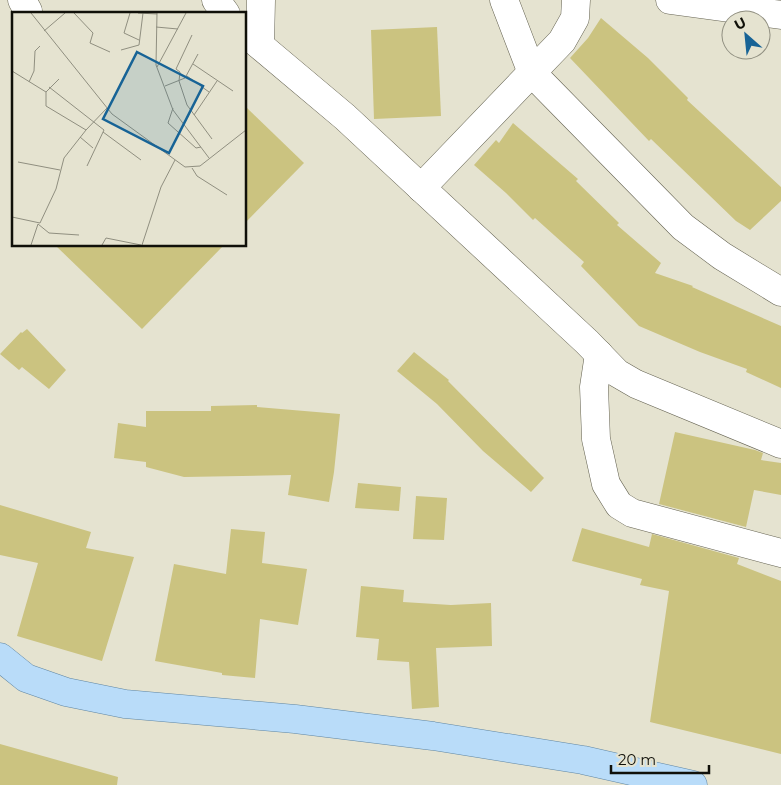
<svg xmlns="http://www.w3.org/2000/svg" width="781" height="785" viewBox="0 0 781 785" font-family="Montserrat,sans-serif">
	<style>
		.building { fill: #cbc380 }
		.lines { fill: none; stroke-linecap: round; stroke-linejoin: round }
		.street-casing { stroke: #656352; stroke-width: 29 }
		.primary-casing { stroke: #6086a2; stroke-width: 29 }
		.street { stroke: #fff; stroke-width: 28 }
		.primary { stroke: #b9dcf9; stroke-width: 28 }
		.inset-road { fill: none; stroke: #908f80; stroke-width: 1 }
		.view { fill: #176396; fill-opacity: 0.15; stroke: #176396; stroke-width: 2.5 }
		.inset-edge { fill: none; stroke: #101009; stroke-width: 2.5 }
	</style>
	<rect width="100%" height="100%" fill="#e5e3d0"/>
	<!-- building -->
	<g class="building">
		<path d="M601,18L648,58L688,98L687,100L781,187V201L750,230L736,221L651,139L649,141L570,58L588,38Z"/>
		<path d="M437,27L441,116L374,119L371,30Z"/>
		<path d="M245,106L304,163L245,223Z"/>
		<path d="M513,123L578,179L576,181L619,223L617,225L661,263L655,273L693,286L692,287L781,326V388L746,372L747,369L700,352L639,326L581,266L584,262L535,218L533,220L506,193L474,165L496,140L499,143Z"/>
		<path d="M55,245H224L142,329Z"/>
		<path d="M27,329L66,370L49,389L22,367L19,370L0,354L21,332L22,333Z"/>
		<path d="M414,352L449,380L448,381L544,478L531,492L483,451L437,404L397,371Z"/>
		<path d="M257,405V407L340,414L334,472L329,502L288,495L291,475L184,477L146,467V462L114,458L118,423L146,427V411H211V406Z"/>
		<path d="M675,432L755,450L763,453L761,460L781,463V495L754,490L746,527L659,504Z"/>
		<path d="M358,483L401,487L399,511L355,508Z"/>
		<path d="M416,496L447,498L444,540L413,539Z"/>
		<path d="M0,505L91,532L86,548L134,557L102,661L17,636L38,563L0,555Z"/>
		<path d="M582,528L649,547L652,534L739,558L737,564L781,581V754L650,722L669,591L640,585L642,579L572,561Z"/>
		<path d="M231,529L265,532L262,563L307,569L298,625L260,619L255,678L222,675V673L155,661L174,564L226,574Z"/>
		<path d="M361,586L404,590L403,602L451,605L491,603L492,646L436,648L439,707L412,709L409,662L377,660L379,639L356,637Z"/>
		<path d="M0,744L118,777L117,785H0Z"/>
	</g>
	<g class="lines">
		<defs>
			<g id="street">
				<path d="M22,0L28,11"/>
				<path d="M216,0L226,14"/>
				<path d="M504,0L532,73L683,227L722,256L781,292"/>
				<path d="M670,0L781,15"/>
				<path d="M245,33L345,117L587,342L617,373L636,384L781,444"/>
				<path d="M260,45L261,0"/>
				<path d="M421,188L562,41L575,18L576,0"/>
				<path d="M599,354L594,387L596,439L606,484L619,505L632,513L781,553"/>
			</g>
			<path id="primary" d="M0,657L26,678L66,692L125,704L295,719L433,736L583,760L693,785"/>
		</defs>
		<!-- street casing -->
		<use href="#street" class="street-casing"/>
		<!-- primary casing -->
		<use href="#primary" class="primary-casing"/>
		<!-- street -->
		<use href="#street" class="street"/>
		<!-- primary -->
		<use href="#primary" class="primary"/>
	</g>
	<!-- overview -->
	<g transform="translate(12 12)">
		<rect width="234" height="234" fill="#e5e3d0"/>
		<path class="inset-road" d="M19,1L100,102L173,155L188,154L234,118M62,1L81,21L78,31L98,40M118,1L112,21L127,28M126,1L145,2M145,1L144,53L161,98L197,146M144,15L166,17M32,19L53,1M180,23L164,57L168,60L167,69L175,93L200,127M109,38L127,33L131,1M181,52L221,79M145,55L174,1M0,59L34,80L47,67M175,64L197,80M17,70L22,59L23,39L28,34M153,74L173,66L186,42M37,75L92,118L75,154M34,80V94L74,118L95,96M161,96L156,111L184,136L189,135M182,103L205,69M91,120L129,148M68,125L81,136M6,150L48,158M180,156L185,164L215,183M0,205L28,211L44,177L52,146L74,118M19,233L26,212L37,221L67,223M90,233L94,226L129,233M130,233L149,175L163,148"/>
		<path class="view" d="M125,40L191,74L157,141L91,107Z"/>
		<rect width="234" height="234" class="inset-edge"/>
	</g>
	<!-- north arrow -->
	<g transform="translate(746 35) rotate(333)"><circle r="24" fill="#e5e3d0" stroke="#908f80"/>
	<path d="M0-4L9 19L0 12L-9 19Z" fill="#176396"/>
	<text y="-8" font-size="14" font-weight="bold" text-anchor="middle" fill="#101009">U</text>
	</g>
	<!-- scale -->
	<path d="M611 765v8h98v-8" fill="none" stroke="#101009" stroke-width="2.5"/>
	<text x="618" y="765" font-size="15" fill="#101009" stroke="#e5e3d0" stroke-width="4" paint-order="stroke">20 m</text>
</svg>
